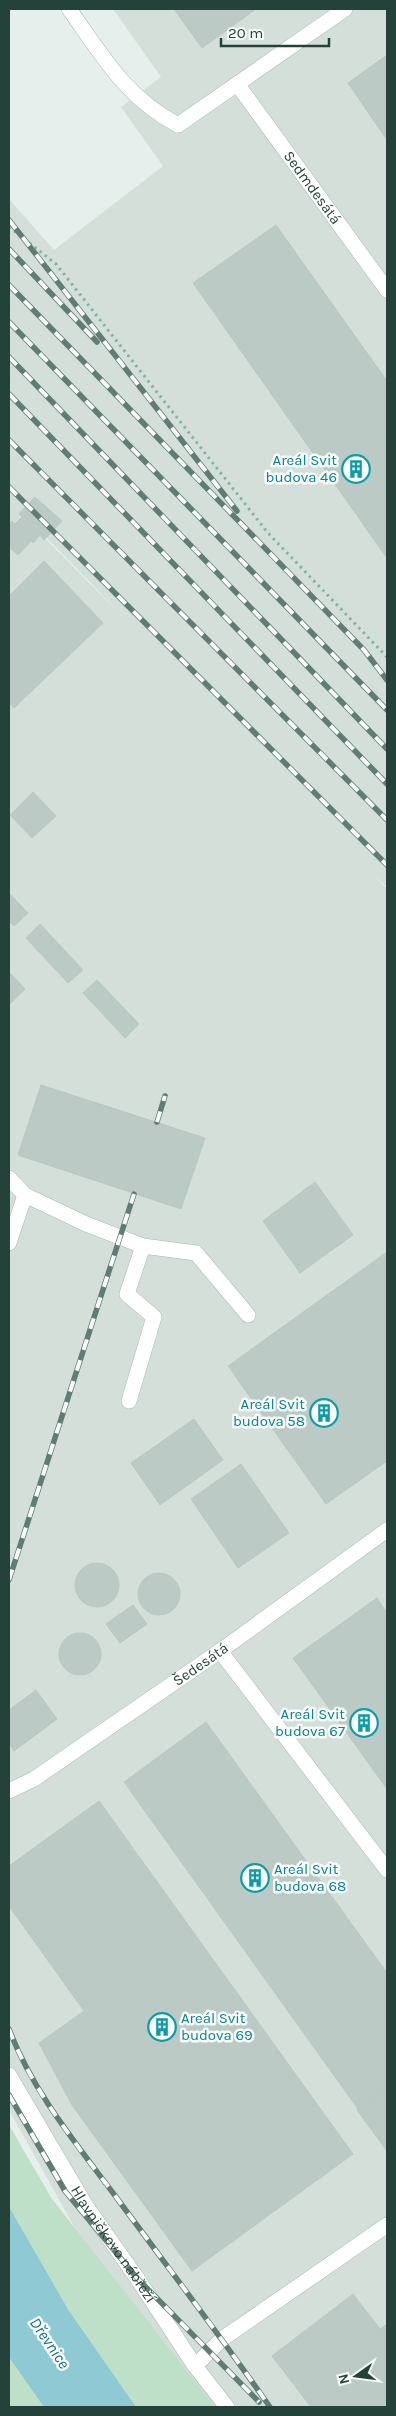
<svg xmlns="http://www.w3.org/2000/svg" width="396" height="2416" viewBox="0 0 396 2416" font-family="Karla,sans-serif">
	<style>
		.built { fill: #d4dfda; fill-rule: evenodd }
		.green { fill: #bfe0c8 }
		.water { fill: #8ec9d4 }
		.building { fill: #bbcac4; stroke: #b8c9c2 }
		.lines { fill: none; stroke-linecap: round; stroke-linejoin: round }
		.service-casing { stroke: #a8b8b2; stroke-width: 16 }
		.minor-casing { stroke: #a8b8b2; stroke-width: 16 }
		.path { stroke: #86b3a5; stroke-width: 3; stroke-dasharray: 2.5 4; stroke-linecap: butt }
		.service { stroke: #fff; stroke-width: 15 }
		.minor { stroke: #fff; stroke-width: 15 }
		.rail-casing { stroke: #5f7d75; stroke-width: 5.5 }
		.rail { stroke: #f7fbf9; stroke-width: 4; stroke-dasharray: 11; stroke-linecap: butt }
		.labels { text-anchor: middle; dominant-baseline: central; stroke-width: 5; stroke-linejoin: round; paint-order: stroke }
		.street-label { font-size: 15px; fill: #24423a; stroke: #f7fbf9 }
		.culture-label { font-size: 15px; fill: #0d838f; stroke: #f7fbf9; text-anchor: end }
		.water-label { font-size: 16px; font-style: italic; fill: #1c6f80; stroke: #f7fbf9 }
	</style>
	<rect width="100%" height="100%" fill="#e6efeb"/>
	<!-- built -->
	<path class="built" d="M113,9H387V887L375,876L387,889V2407H202L119,2307L9,2110V199L54,250L163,166L121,107L161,77ZM34,525L92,584L121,615L33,526Z"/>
	<!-- green -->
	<path class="green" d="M9,2125L52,2199L215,2407H9Z"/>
	<!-- water -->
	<path class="water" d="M9,2207L69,2311L136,2407H44L9,2357Z"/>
	<!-- building -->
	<g class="building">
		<path d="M174,9H256L202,48Z"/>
		<path d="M387,55V140L348,83Z"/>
		<path d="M276,225L387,381V558L193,283Z"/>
		<path d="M35,497L62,521L44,540L40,535L33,543L31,541L18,555L9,547V525L12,521L15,524L22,517L19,514Z"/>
		<path d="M44,561L103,623L14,708L9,703V596Z"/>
		<path d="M33,792L56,816L32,838L10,815Z"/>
		<path d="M9,893L28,913L14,926L9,921Z"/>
		<path d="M40,924L83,970L68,983L26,938Z"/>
		<path d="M9,972L25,989L9,1005Z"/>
		<path d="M97,980L139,1024L125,1038L83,993Z"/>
		<path d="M41,1085L205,1138L181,1209L18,1155Z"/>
		<path d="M315,1182L353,1235L300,1273L263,1221Z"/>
		<path d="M387,1252V1461L326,1504L228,1366Z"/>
		<path d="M194,1419L223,1460L160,1505L131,1463Z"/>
		<path d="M241,1464L289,1533L238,1568L191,1499Z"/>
		<circle cx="97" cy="1585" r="22"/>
		<circle cx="159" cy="1594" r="21"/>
		<path d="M377,1598L387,1613V1789L293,1658Z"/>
		<path d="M133,1605L147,1624L120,1643L106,1624Z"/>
		<circle cx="80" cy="1654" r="21"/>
		<path d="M36,1690L57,1719L14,1751L9,1743V1710Z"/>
		<path d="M206,1722L387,1973V2088L358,2109L124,1782Z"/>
		<path d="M99,1801L353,2154L192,2271L72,2105L39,2043L84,2011L9,1906V1866Z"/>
		<path d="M387,2089V2151L357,2110Z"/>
		<path d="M353,2294L387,2338V2407H311L272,2356Z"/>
		<path d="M387,2324V2338L380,2329Z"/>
	</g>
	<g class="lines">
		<defs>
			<g id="service">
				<path d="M69,9C102,55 126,98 178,125L345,9"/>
				<path d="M9,1178L25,1195L9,1243"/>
				<path d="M25,1195L86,1224L143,1246L196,1253L248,1315"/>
				<path d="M129,1401L154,1317L127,1294L143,1246"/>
				<path d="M220,1651L387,1870"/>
				<path d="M195,2366L222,2339L387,2225"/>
			</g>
			<g id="minor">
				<path id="s1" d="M237,84L387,290"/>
				<path id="s2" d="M9,1791L34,1779L220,1651L387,1530"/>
				<path id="s3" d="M9,2075L86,2206L137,2278L195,2366L227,2407"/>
			</g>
		</defs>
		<!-- service casing -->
		<use href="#service" class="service-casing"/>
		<!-- minor casing -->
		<use href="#minor" class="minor-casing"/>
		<!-- path -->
		<path class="path" d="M9,227L56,264L268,533L387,657"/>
		<!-- service -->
		<use href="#service" class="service"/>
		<!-- minor -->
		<use href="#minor" class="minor"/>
		<defs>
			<g id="rail">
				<path d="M9,220L237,511"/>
				<path d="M9,249L97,342"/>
				<path d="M9,285L364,650L387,680"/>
				<path d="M9,322L387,710"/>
				<path d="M9,357L387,749"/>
				<path d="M9,394L387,784"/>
				<path d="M9,440L387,820"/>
				<path d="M9,487L387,865"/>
				<path d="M157,1122L165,1096"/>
				<path d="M9,1580L134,1194"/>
				<path d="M9,2029C33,2093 79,2147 119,2201C170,2270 221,2337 270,2407"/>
				<path d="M9,2095L65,2191L137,2278L259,2402"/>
			</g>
		</defs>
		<!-- rail casing -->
		<use href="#rail" class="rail-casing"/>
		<!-- rail -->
		<use href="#rail" class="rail"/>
	</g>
	<!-- icons -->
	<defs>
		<symbol id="building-ring" viewBox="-11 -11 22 22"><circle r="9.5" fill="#f7fbf9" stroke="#0f9aa8" stroke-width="1.5"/><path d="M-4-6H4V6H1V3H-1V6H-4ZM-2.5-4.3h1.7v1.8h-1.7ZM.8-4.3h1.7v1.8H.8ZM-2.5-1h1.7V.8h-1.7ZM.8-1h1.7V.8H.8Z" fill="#0f9aa8"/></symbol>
	</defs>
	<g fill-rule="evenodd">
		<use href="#building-ring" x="340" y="453" width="32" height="32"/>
		<use href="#building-ring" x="308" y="1397" width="32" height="32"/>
		<use href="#building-ring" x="348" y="1707" width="32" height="32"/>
		<use href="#building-ring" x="239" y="1862" width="32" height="32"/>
		<use href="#building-ring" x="146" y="2011" width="32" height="32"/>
	</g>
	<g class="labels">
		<!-- street labels -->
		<g class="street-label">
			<text stroke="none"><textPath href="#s1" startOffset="128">Sedmdesátá</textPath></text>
			<text stroke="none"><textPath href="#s2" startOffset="230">Šedesátá</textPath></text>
			<text stroke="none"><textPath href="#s3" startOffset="199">Hlavničkovo nábřeží</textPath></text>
		</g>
		<!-- culture labels -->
		<g class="culture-label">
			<text x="337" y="460">Areál Svit<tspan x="337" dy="17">budova 46</tspan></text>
			<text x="305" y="1404">Areál Svit<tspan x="305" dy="17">budova 58</tspan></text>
			<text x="345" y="1714">Areál Svit<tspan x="345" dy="17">budova 67</tspan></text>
			<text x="274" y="1869" text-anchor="start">Areál Svit<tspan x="274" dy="17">budova 68</tspan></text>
			<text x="181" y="2018" text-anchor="start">Areál Svit<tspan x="181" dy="17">budova 69</tspan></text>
		</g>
		<!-- water labels -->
		<g class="water-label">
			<text transform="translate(50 2343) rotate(56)">Dřevnice</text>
		</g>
	</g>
	<!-- border -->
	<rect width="396" height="2416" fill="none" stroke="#24423a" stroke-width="20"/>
	<!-- north arrow -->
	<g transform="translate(356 2376) rotate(256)" stroke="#f7fbf9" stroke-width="4" paint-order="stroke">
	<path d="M0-4L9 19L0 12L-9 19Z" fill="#24423a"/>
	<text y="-8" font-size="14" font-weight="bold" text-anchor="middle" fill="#24423a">N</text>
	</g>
	<!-- scale -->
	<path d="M221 38v8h108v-8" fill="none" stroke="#24423a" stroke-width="2.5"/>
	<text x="228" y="38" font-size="15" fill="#24423a" stroke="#f7fbf9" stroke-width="4" paint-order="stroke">20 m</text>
</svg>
